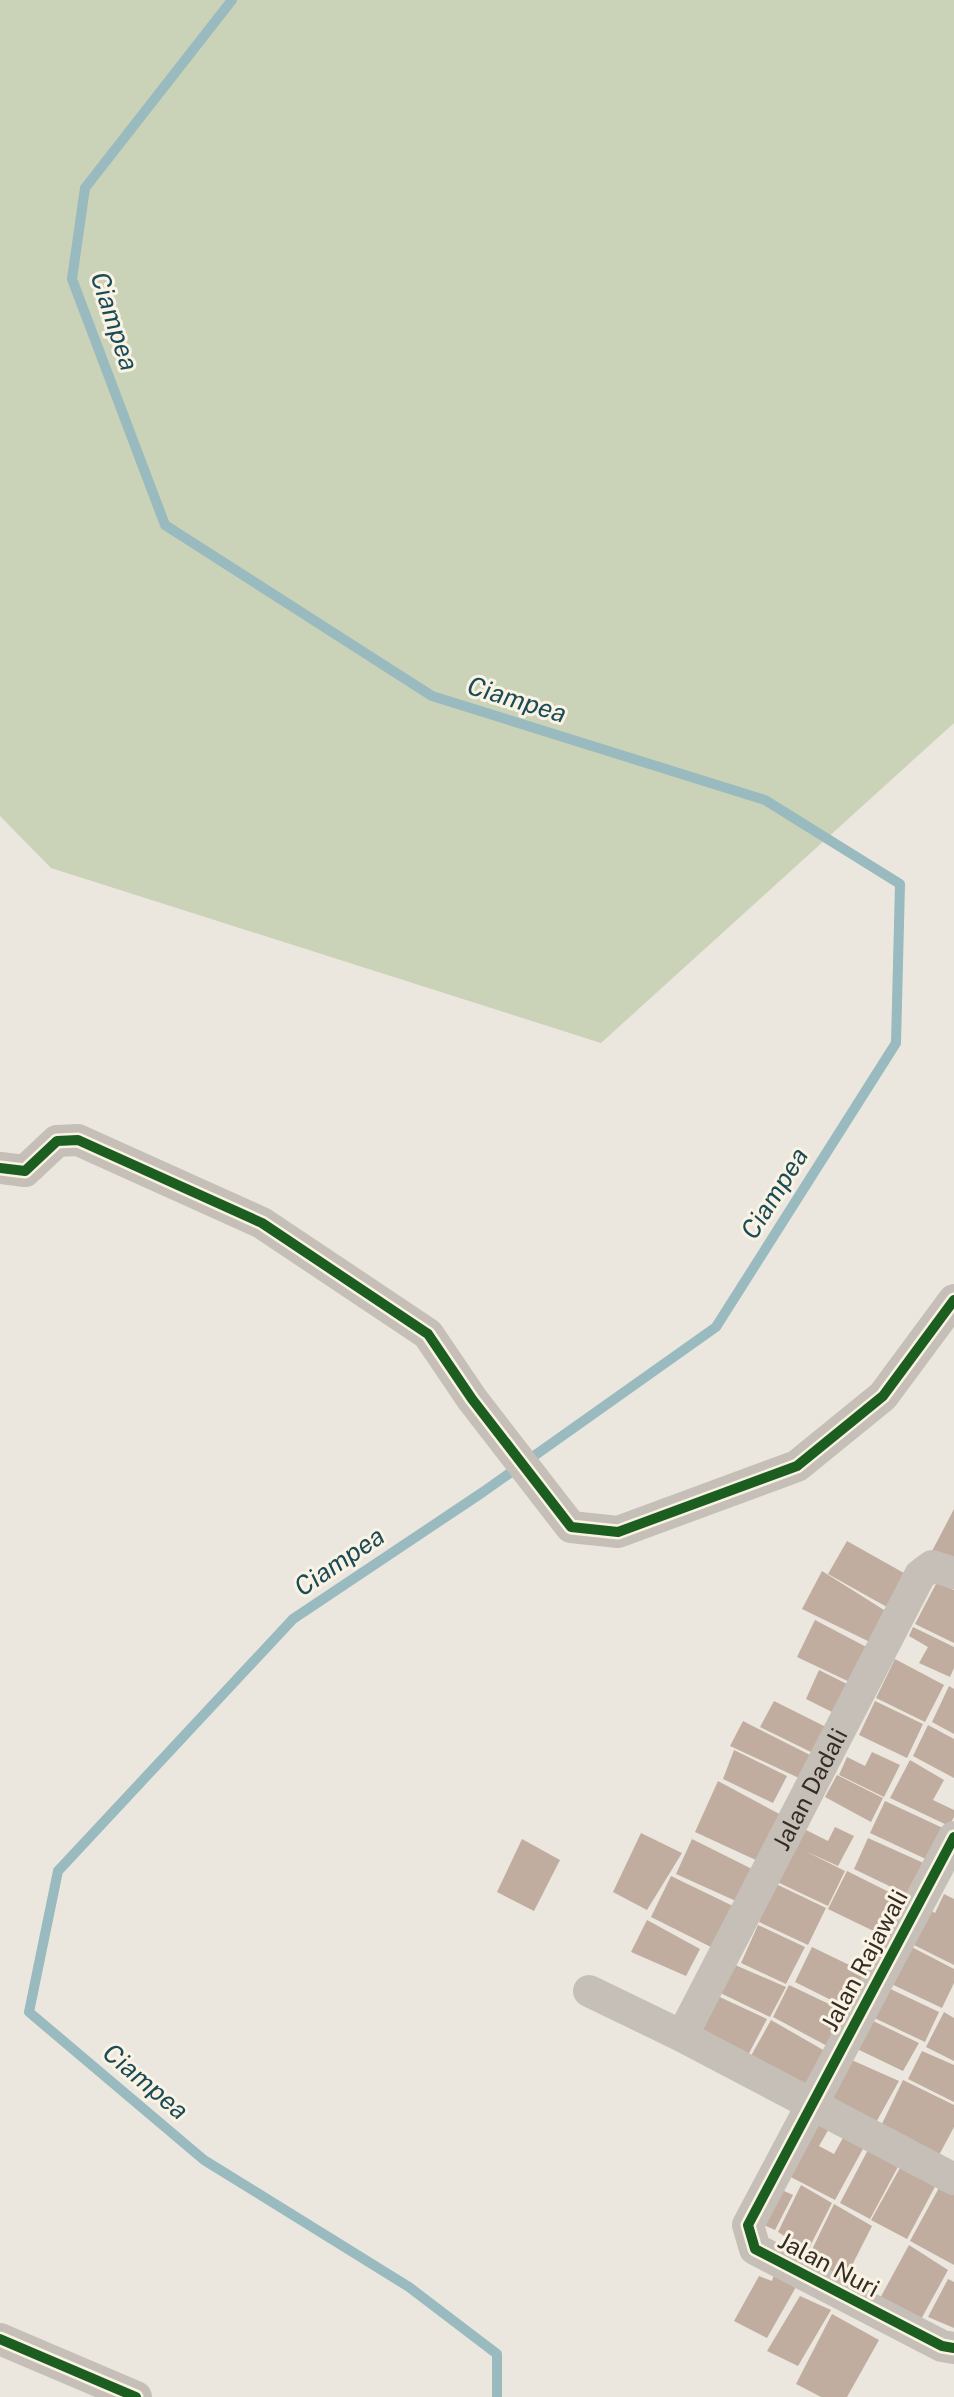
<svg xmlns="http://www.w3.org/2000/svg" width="954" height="2397" viewBox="0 0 954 2397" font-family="'Public Sans',sans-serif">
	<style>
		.green { fill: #cad2b8 }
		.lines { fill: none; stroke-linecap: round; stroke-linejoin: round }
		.stream { stroke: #99babe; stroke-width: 10 }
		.building { fill: #c0ad9f }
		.minor { stroke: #c5bfb7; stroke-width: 32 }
		.cycleway-casing { stroke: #faf3e4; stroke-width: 15 }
		.cycleway { stroke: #1b5e20; stroke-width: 10 }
		.labels { text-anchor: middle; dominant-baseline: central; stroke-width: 6; stroke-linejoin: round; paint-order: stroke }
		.street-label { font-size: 24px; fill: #352c26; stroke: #faf3e4 }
		.water-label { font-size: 26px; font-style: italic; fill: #1a4b57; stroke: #faf3e4 }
	</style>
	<rect width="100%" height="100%" fill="#ece7de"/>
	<!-- green -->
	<path class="green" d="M0,0H954V723L601,1043L51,868L0,816Z"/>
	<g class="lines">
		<!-- stream -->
		<path class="stream" d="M232,0L85,188L72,279L165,525L432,696L765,800L900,884L896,1043L716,1327L483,1492L293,1619L58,1871L29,2012L204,2160L409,2287L497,2354V2397"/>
	</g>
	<!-- building -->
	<g class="building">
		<path d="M954,1509V1566L930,1555Z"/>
		<path d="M847,1541L911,1577L894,1611L828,1574Z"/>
		<path d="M822,1571L892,1615L876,1645L802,1609Z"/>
		<path d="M937,1582L954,1590V1643L915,1624Z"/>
		<path d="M815,1620L874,1651L856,1685L797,1657Z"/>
		<path d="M913,1627L954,1647V1668L950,1677L919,1663L928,1647L909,1636Z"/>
		<path d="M895,1659L944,1685L925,1722L876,1698Z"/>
		<path d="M819,1670L847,1684L832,1712L806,1699Z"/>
		<path d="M949,1686L954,1689V1734L932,1722Z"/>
		<path d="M774,1701L828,1728L815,1754L760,1727Z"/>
		<path d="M875,1701L923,1724L907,1758L859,1735Z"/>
		<path d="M743,1721L812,1756L801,1779L730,1746Z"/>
		<path d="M928,1725L954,1739V1778L913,1756Z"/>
		<path d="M734,1750L787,1776L773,1803L723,1779Z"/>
		<path d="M872,1752L900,1765L884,1797L839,1775L847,1757L865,1766Z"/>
		<path d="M910,1760L944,1780L933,1800L954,1810V1817L949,1826L890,1798Z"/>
		<path d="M837,1775L883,1798L871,1822L825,1797Z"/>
		<path d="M718,1781L785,1817L760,1862L695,1832Z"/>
		<path d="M885,1801L947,1830L930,1861L870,1833Z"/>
		<path d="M835,1827L854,1836L838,1866L805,1851L845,1871L828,1906L773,1880L804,1829L828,1841Z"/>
		<path d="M641,1833L682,1853L647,1910L613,1892Z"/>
		<path d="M868,1838L928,1865L910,1896L854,1869Z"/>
		<path d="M522,1839L560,1860L534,1911L497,1892Z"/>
		<path d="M692,1839L754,1870L738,1902L676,1874Z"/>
		<path d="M847,1871L907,1901L888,1938L828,1909Z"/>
		<path d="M671,1876L735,1907L715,1949L651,1917Z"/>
		<path d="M774,1883L826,1908L808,1945L759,1922Z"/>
		<path d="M944,1894L954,1899V1965L908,1942L925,1907L935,1913Z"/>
		<path d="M647,1920L700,1949L686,1976L631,1952Z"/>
		<path d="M758,1925L805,1947L786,1984L741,1963Z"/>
		<path d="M904,1943L954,1969V1983L942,2008L885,1981Z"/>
		<path d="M812,1947L870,1975L851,2010L795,1982Z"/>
		<path d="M726,1961L786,1987L770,2017L712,1989Z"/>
		<path d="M789,1985L848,2013L829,2047L773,2017Z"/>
		<path d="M882,1985L939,2012L925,2042L868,2015Z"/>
		<path d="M711,1993L767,2019L746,2059L692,2032Z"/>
		<path d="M944,2012L954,2018V2061L926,2047Z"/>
		<path d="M869,2019L919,2043L903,2071L855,2048Z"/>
		<path d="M771,2020L825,2051L804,2092L747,2063Z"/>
		<path d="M922,2051L954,2065V2102L908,2079Z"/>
		<path d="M845,2057L899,2081L874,2126L823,2099Z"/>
		<path d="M903,2080L954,2105V2127L938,2157L880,2128Z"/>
		<path d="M812,2117L830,2127L819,2146L834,2154L844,2136L864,2147L835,2200L783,2173Z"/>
		<path d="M870,2146L900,2163L870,2219L840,2203Z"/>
		<path d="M901,2166L937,2183L907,2239L871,2220Z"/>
		<path d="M801,2185L832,2203L803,2260L784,2251L789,2239L778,2232Z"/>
		<path d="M773,2186L793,2195L775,2230L755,2221Z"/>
		<path d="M940,2186L954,2192V2265L910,2241Z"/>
		<path d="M834,2204L872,2226L844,2281L806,2262Z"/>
		<path d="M909,2245L948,2270L919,2323L878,2302Z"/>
		<path d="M776,2268L800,2280L767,2338L734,2321L759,2276L772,2281Z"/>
		<path d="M948,2279L954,2282V2328L928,2317Z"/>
		<path d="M800,2296L831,2310L798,2366L767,2351Z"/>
		<path d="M832,2314L879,2340L847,2397H821L796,2384Z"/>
	</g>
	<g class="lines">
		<!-- minor -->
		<g class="minor">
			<path d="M0,1168L25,1171L57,1141L78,1140L262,1223L428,1334L472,1399L571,1527L618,1532L797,1466L883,1396L954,1300"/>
			<path d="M954,1837L748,2225L755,2249L942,2346L954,2348"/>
			<path d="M589,1991L682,2036L954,2179"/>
			<path id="s1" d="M682,2036L920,1575L932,1566L954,1573"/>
			<path d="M0,2339L136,2397"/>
		</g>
		<defs>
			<g id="cycleway">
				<path d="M0,1168L25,1171L57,1141L78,1140L262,1223L428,1334L472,1399L571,1527L618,1532L797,1466L883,1396L954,1300"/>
				<path d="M954,1837L748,2225L755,2249L942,2346L954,2348"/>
				<path d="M0,2339L136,2397"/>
			</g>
		</defs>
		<!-- cycleway casing -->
		<use href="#cycleway" class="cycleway-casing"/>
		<!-- cycleway -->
		<use href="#cycleway" class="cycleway"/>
	</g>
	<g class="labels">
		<!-- street labels -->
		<g class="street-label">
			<text stroke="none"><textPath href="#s1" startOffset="278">Jalan Dadali</textPath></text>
			<text transform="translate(864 1960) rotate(-62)">Jalan Rajawali</text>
			<text transform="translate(829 2264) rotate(28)">Jalan Nuri</text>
		</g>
		<!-- water labels -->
		<g class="water-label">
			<text transform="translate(115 321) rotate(72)">Ciampea</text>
			<text transform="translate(517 699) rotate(17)">Ciampea</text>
			<text transform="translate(774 1193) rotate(-58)">Ciampea</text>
			<text transform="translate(339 1561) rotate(-34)">Ciampea</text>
			<text transform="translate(146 2081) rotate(40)">Ciampea</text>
		</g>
	</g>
</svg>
